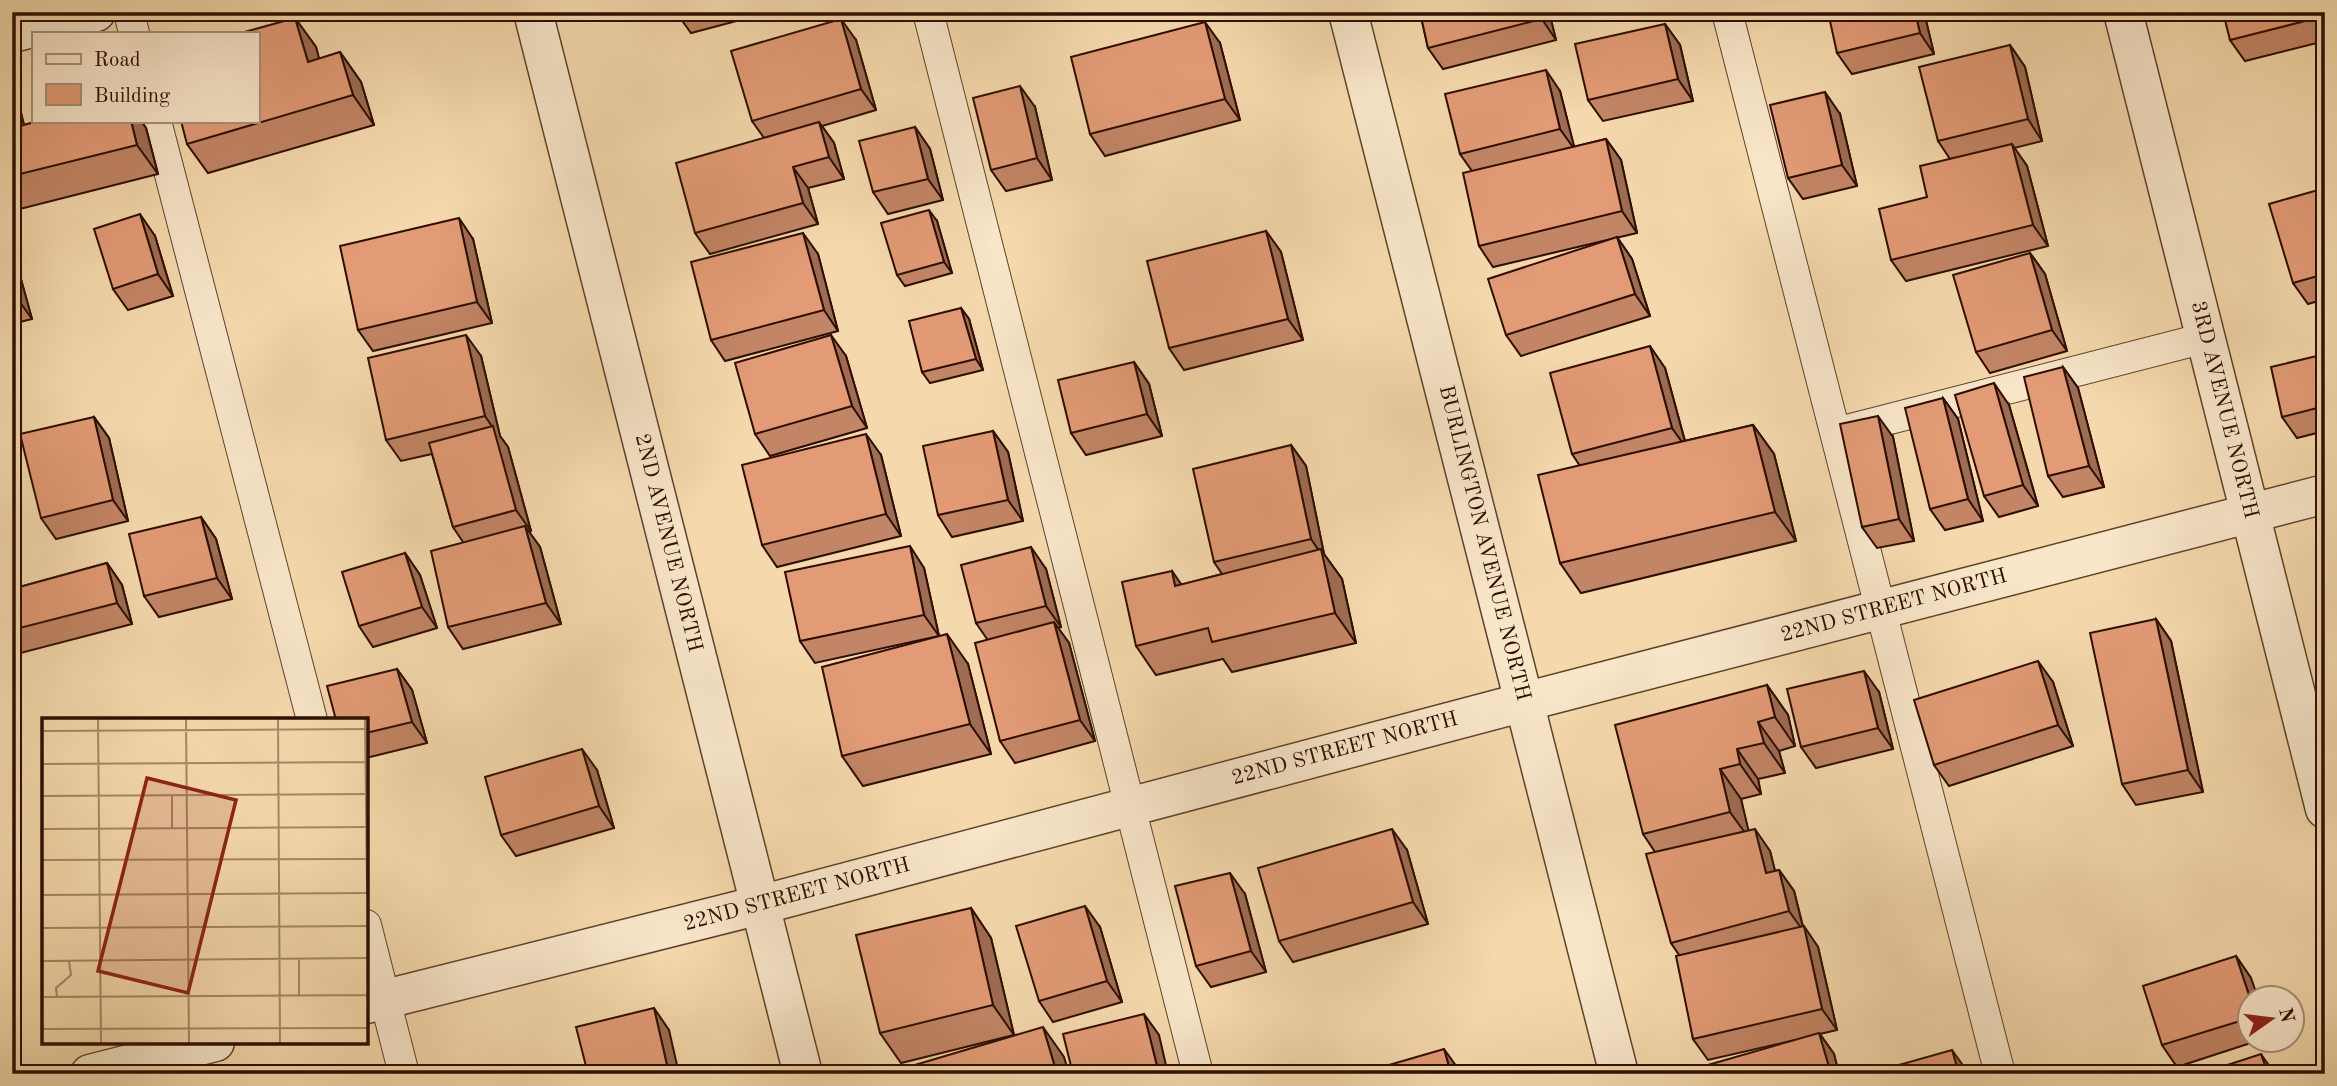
<svg xmlns="http://www.w3.org/2000/svg" width="2337" height="1086" viewBox="0 0 2337 1086" font-family="'Old Standard TT',serif">
	<style>
		.lines { fill: none; stroke-linecap: round; stroke-linejoin: round }
		.service-casing { stroke: #5f412b; stroke-width: 32 }
		.minor-casing { stroke: #5f412b; stroke-width: 41 }
		.tertiary-casing { stroke: #5f412b; stroke-width: 41 }
		.service { stroke: #f8e6c9; stroke-width: 30 }
		.minor { stroke: #f8e6c9; stroke-width: 38 }
		.tertiary { stroke: #f8e6c9; stroke-width: 38 }
		.wall { fill: #c28565; stroke: #2d0e00; stroke-width: 2 }
		.shaded-wall { fill: #9e6c52; stroke: #2d0e00; stroke-width: 2 }
		.building { fill: #e29b75; stroke: #2d0e00; stroke-width: 2 }
		.labels { text-anchor: middle; dominant-baseline: central; stroke-width: 6; stroke-linejoin: round; paint-order: stroke }
		.street-label { font-size: 21px; fill: #2d0e00; stroke: #f8e6c9 }
		.inset-road { fill: none; stroke: #a58867; stroke-width: 2 }
		.view { fill: #8f2418; fill-opacity: 0.15; stroke: #8f2418; stroke-width: 3.5 }
		.inset-edge { fill: none; stroke: #2d0e00; stroke-width: 3.5 }
	</style>
	<rect width="100%" height="100%" fill="#f5d9ac"/>
	<filter id="stains"><feTurbulence type="fractalNoise" baseFrequency=".00286" numOctaves="4"/><feColorMatrix values="0 0 0 0 .2 0 0 0 0 .09 0 0 0 0 .02 0 0 0 .5 -.17"/></filter>
	<radialGradient id="worn" r=".72"><stop offset=".6" stop-color="#630" stop-opacity="0"/><stop offset="1" stop-color="#630" stop-opacity=".3"/></radialGradient>
	<g class="lines">
		<defs>
			<g id="service">
				<path d="M129,12L134,33"/>
				<path d="M928,12L1198,1074"/>
				<path d="M1727,12L2000,1074"/>
				<path d="M156,121L312,720"/>
				<path d="M1843,431L2205,338"/>
				<path d="M366,925L404,1074"/>
			</g>
			<g id="minor">
				<path d="M533,12L803,1074"/>
				<path d="M1348,12L1619,1074"/>
				<path d="M2123,12L2325,809"/>
				<path d="M12,33L96,12"/>
			</g>
			<g id="tertiary">
				<path d="M366,1004L760,905L1524,702L2325,494"/>
				<path d="M90,1074L215,1042"/>
			</g>
		</defs>
		<!-- service casing -->
		<use href="#service" class="service-casing"/>
		<!-- minor casing -->
		<use href="#minor" class="minor-casing"/>
		<!-- tertiary casing -->
		<use href="#tertiary" class="tertiary-casing"/>
		<!-- service -->
		<use href="#service" class="service"/>
		<!-- minor -->
		<use href="#minor" class="minor"/>
		<!-- tertiary -->
		<use href="#tertiary" class="tertiary"/>
	</g>
	<!-- wall -->
	<g class="wall">
		<path d="M676,12H771L691,33Z"/>
		<path d="M1420,12H1549L1556,40L1443,69L1428,48Z"/>
		<path d="M1924,12L1934,54L1852,74L1837,53Z"/>
		<path d="M2325,12V41L2245,61L2230,40Z"/>
		<path d="M295,18L316,47L319,59L340,52L361,82L374,125L208,173L187,144Z"/>
		<path d="M1665,24L1680,45L1693,101L1603,121L1588,100Z"/>
		<path d="M856,40L876,110L822,126L834,143L844,179L808,188L818,224L710,254L695,233L764,138L752,121Z"/>
		<path d="M1220,43L1240,120L1105,156L1090,134Z"/>
		<path d="M2010,45L2025,67L2042,141L2014,148L2027,166L2048,246L1906,281L1891,260L1950,159L1938,141Z"/>
		<path d="M1560,91L1574,147L1606,139L1621,160L1637,233L1493,267L1479,246L1472,171L1460,154Z"/>
		<path d="M12,100L21,113L24,125L39,121H141L146,128L158,174L12,211Z"/>
		<path d="M1035,107L1052,180L1006,191L991,170Z"/>
		<path d="M1840,114L1857,186L1803,199L1788,178Z"/>
		<path d="M915,127L930,149L943,200L888,214L873,192Z"/>
		<path d="M2325,188V299L2308,304L2293,283Z"/>
		<path d="M937,221L952,273L905,286L897,275Z"/>
		<path d="M1266,231L1281,252L1303,340L1184,370L1169,348Z"/>
		<path d="M155,236L173,296L128,310L113,289Z"/>
		<path d="M1617,237L1632,259L1650,316L1521,356L1506,335Z"/>
		<path d="M473,239L492,323L373,351L358,330Z"/>
		<path d="M12,247L32,319L12,324Z"/>
		<path d="M2030,253L2045,274L2067,351L1990,373L1976,352Z"/>
		<path d="M818,254L838,331L725,361L711,340Z"/>
		<path d="M961,308L969,319L983,370L930,383L922,372Z"/>
		<path d="M2325,354V431L2297,438L2282,417Z"/>
		<path d="M481,356L500,436L508,447L531,531L529,532L540,547L561,624L463,649L448,627L463,542L453,527L432,454L401,461L386,440Z"/>
		<path d="M846,356L867,428L770,456L755,434Z"/>
		<path d="M1134,362L1149,384L1162,436L1086,455L1071,433Z"/>
		<path d="M2063,367L2078,388L2104,487L2063,497L2048,476Z"/>
		<path d="M1665,368L1685,441L1753,425L1774,454L1796,541L1581,593L1560,563L1580,466L1572,454Z"/>
		<path d="M1943,398L1958,419L1983,521L1945,530L1930,509Z"/>
		<path d="M2009,405L2038,506L1999,517L1984,496Z"/>
		<path d="M94,417L109,438L128,521L56,539L41,518Z"/>
		<path d="M993,431L1008,452L1023,521L952,537L938,515Z"/>
		<path d="M1893,437L1914,541L1877,548L1862,527Z"/>
		<path d="M1291,445L1306,466L1324,554L1342,579L1356,643L1232,672L1223,659L1156,675L1136,646L1172,571L1181,585L1222,574L1214,562Z"/>
		<path d="M881,455L901,536L777,567L762,545Z"/>
		<path d="M201,517L216,539L232,599L159,617L144,596Z"/>
		<path d="M405,553L420,575L437,628L373,647L359,626Z"/>
		<path d="M107,563L122,585L132,624L13,655L12,654V589Z"/>
		<path d="M924,568L939,636L815,663L800,641Z"/>
		<path d="M1046,569L1061,627L1058,628L1069,643L1095,741L1015,763L1000,741L987,639L976,623Z"/>
		<path d="M2156,619L2171,641L2203,792L2136,805L2122,784Z"/>
		<path d="M968,664L991,754L863,786L842,756Z"/>
		<path d="M397,669L412,690L427,743L366,758V720Z"/>
		<path d="M2053,682L2073,746L1949,786L1934,765Z"/>
		<path d="M1767,685L1788,715L1795,746L1779,751L1785,773L1758,779L1761,794L1741,799L1748,831L1770,851L1775,871L1779,870L1794,891L1803,926L1818,947L1837,1030L1820,1034L1834,1054L1839,1074H1703L1795,1040L1708,1060L1693,1039L1679,955L1671,943L1655,852L1643,834Z"/>
		<path d="M1879,692L1893,749L1816,768L1801,747Z"/>
		<path d="M597,770L614,828L516,856L501,835Z"/>
		<path d="M1407,850L1428,924L1293,962L1279,941Z"/>
		<path d="M1245,894L1266,972L1211,987L1196,966Z"/>
		<path d="M971,908L991,938L1014,1035L901,1063L880,1033Z"/>
		<path d="M1100,927L1122,1002L1053,1022L1039,1001Z"/>
		<path d="M2236,956L2251,978L2250,998V1040H2260L2177,1067L2162,1045Z"/>
	</g>
	<!-- shaded-wall -->
	<g class="shaded-wall">
		<path d="M1540,12H1549L1556,40L1542,19Z"/>
		<path d="M1915,12H1924L1934,54L1920,33Z"/>
		<path d="M295,18L316,47L328,92L308,62Z"/>
		<path d="M841,19L856,40L876,110L861,89Z"/>
		<path d="M1205,22L1220,43L1240,120L1225,99Z"/>
		<path d="M1665,24L1680,45L1693,101L1678,79Z"/>
		<path d="M2010,45L2025,67L2042,141L2028,119Z"/>
		<path d="M340,52L361,82L374,125L353,95Z"/>
		<path d="M1546,70L1560,91L1575,150L1560,129Z"/>
		<path d="M1020,86L1035,107L1052,180L1037,158Z"/>
		<path d="M1825,92L1840,114L1857,186L1842,165Z"/>
		<path d="M12,100L21,113L32,158L12,129Z"/>
		<path d="M131,121H141L146,128L158,174L137,145Z"/>
		<path d="M819,122L834,143L844,179L829,157Z"/>
		<path d="M915,127L930,149L943,200L928,179Z"/>
		<path d="M1606,139L1621,160L1637,233L1622,211Z"/>
		<path d="M2012,144L2027,166L2048,246L2033,225Z"/>
		<path d="M793,167L808,188L818,224L803,203Z"/>
		<path d="M929,210L937,221L952,273L944,262Z"/>
		<path d="M140,214L155,236L173,296L158,274Z"/>
		<path d="M459,218L473,239L492,323L477,302Z"/>
		<path d="M1266,231L1281,252L1303,340L1288,319Z"/>
		<path d="M803,233L818,254L838,331L824,310Z"/>
		<path d="M1617,237L1632,259L1650,316L1635,294Z"/>
		<path d="M12,247L32,319L17,298L12,281Z"/>
		<path d="M2030,253L2045,274L2067,351L2052,330Z"/>
		<path d="M961,308L969,319L983,370L976,359Z"/>
		<path d="M466,335L481,356L500,436L508,447L531,531L516,510L493,428L485,416Z"/>
		<path d="M831,335L846,356L867,428L852,406Z"/>
		<path d="M1650,346L1665,368L1687,449L1672,428Z"/>
		<path d="M1134,362L1149,384L1162,436L1147,414Z"/>
		<path d="M2063,367L2078,388L2104,487L2089,466Z"/>
		<path d="M1994,383L2009,405L2038,506L2023,485Z"/>
		<path d="M1943,398L1958,419L1983,521L1968,499Z"/>
		<path d="M1878,416L1893,437L1914,541L1899,519Z"/>
		<path d="M94,417L109,438L128,521L113,500Z"/>
		<path d="M1753,425L1774,454L1796,541L1775,512Z"/>
		<path d="M993,431L1008,452L1023,521L1008,500Z"/>
		<path d="M866,434L881,455L901,536L886,514Z"/>
		<path d="M1291,445L1306,466L1324,554L1342,579L1356,643L1335,613L1322,555L1311,539Z"/>
		<path d="M201,517L216,539L232,599L217,578Z"/>
		<path d="M525,526L540,547L561,624L546,603Z"/>
		<path d="M910,546L924,568L939,636L924,615Z"/>
		<path d="M1031,547L1046,569L1061,627L1046,606Z"/>
		<path d="M405,553L420,575L437,628L422,607Z"/>
		<path d="M107,563L122,585L132,624L117,603Z"/>
		<path d="M1172,571L1193,601L1175,586Z"/>
		<path d="M2156,619L2171,641L2203,792L2188,770Z"/>
		<path d="M1054,622L1069,643L1095,741L1080,720Z"/>
		<path d="M947,634L968,664L991,754L970,724Z"/>
		<path d="M2038,661L2053,682L2073,746L2058,725Z"/>
		<path d="M397,669L412,690L427,743L412,722Z"/>
		<path d="M1864,671L1879,692L1893,749L1878,728Z"/>
		<path d="M1767,685L1788,715L1795,746L1775,717Z"/>
		<path d="M1758,722L1779,751L1785,773L1764,743Z"/>
		<path d="M582,749L597,770L614,828L599,806Z"/>
		<path d="M1737,749L1758,779L1761,794L1740,764Z"/>
		<path d="M1720,769L1741,799L1751,841L1730,812Z"/>
		<path d="M1392,829L1407,850L1428,924L1413,902Z"/>
		<path d="M1755,829L1770,851L1781,895L1766,873Z"/>
		<path d="M1779,870L1794,891L1804,932L1789,911Z"/>
		<path d="M1230,873L1245,894L1266,972L1251,951Z"/>
		<path d="M1085,906L1100,927L1122,1002L1107,981Z"/>
		<path d="M971,908L991,938L1014,1035L993,1005Z"/>
		<path d="M1804,926L1818,947L1837,1030L1822,1009Z"/>
		<path d="M2236,956L2251,978L2258,998H2250Z"/>
		<path d="M654,1008L669,1030L679,1074H669Z"/>
		<path d="M1144,1014L1159,1035L1168,1074H1159Z"/>
		<path d="M1043,1027L1064,1057L1069,1074H1057Z"/>
		<path d="M1819,1033L1834,1054L1839,1074H1831Z"/>
		<path d="M1444,1049L1459,1070L1460,1074H1451Z"/>
		<path d="M1952,1050L1967,1071L1968,1074H1959Z"/>
		<path d="M2261,1054L2275,1074H2268Z"/>
	</g>
	<!-- building -->
	<g class="building">
		<path d="M1420,12H1540L1542,19L1428,48Z"/>
		<path d="M1828,12H1915L1920,33L1837,53Z"/>
		<path d="M2223,12H2325V16L2230,40Z"/>
		<path d="M295,18L308,62L340,52L353,95L187,144L181,121H257V33H241Z"/>
		<path d="M841,19L861,89L752,121L731,51Z"/>
		<path d="M1205,22L1225,99L1090,134L1071,57Z"/>
		<path d="M1665,24L1678,79L1588,100L1575,44Z"/>
		<path d="M2010,45L2028,119L1938,141L1919,67Z"/>
		<path d="M1546,70L1560,129L1460,154L1445,94Z"/>
		<path d="M1020,86L1037,158L991,170L973,98Z"/>
		<path d="M1825,92L1842,165L1788,178L1770,105Z"/>
		<path d="M39,121H131L137,145L12,176V128Z"/>
		<path d="M819,122L829,157L793,167L803,203L695,233L676,163Z"/>
		<path d="M915,127L928,179L873,192L859,141Z"/>
		<path d="M1606,139L1622,211L1479,246L1463,173Z"/>
		<path d="M2012,144L2033,225L1891,260L1879,209L1927,197L1920,166Z"/>
		<path d="M2325,188V274L2293,283L2269,204Z"/>
		<path d="M929,210L944,262L897,275L881,223Z"/>
		<path d="M140,214L158,274L113,289L94,229Z"/>
		<path d="M459,218L477,302L358,330L340,246Z"/>
		<path d="M1266,231L1288,319L1169,348L1147,261Z"/>
		<path d="M803,233L824,310L711,340L691,262Z"/>
		<path d="M1617,237L1635,294L1506,335L1488,279Z"/>
		<path d="M2030,253L2052,330L1976,352L1953,275Z"/>
		<path d="M12,281L17,298L12,299Z"/>
		<path d="M961,308L976,359L922,372L909,321Z"/>
		<path d="M466,335L485,416L386,440L368,358Z"/>
		<path d="M831,335L852,406L755,434L735,363Z"/>
		<path d="M1650,346L1672,428L1572,454L1550,373Z"/>
		<path d="M2325,354V406L2282,417L2271,367Z"/>
		<path d="M1134,362L1147,414L1071,433L1058,380Z"/>
		<path d="M2063,367L2089,466L2048,476L2024,377Z"/>
		<path d="M1994,383L2023,485L1984,496L1955,395Z"/>
		<path d="M1943,398L1968,499L1930,509L1905,408Z"/>
		<path d="M1878,416L1899,519L1862,527L1840,424Z"/>
		<path d="M94,417L113,500L41,518L20,434Z"/>
		<path d="M1753,425L1775,512L1560,563L1538,475Z"/>
		<path d="M493,426L516,510L453,527L429,443Z"/>
		<path d="M993,431L1008,500L938,515L923,446Z"/>
		<path d="M866,434L886,514L762,545L742,465Z"/>
		<path d="M1291,445L1311,539L1214,562L1193,469Z"/>
		<path d="M201,517L217,578L144,596L129,534Z"/>
		<path d="M525,526L546,603L448,627L431,551Z"/>
		<path d="M910,546L924,615L800,641L785,572Z"/>
		<path d="M1031,547L1046,606L976,623L961,565Z"/>
		<path d="M1321,549L1335,613L1212,642L1208,628L1136,646L1122,582L1172,571L1175,586Z"/>
		<path d="M405,553L422,607L359,626L342,572Z"/>
		<path d="M107,563L117,603L12,630V589Z"/>
		<path d="M2156,619L2188,770L2122,784L2090,633Z"/>
		<path d="M1054,622L1080,720L1000,741L975,643Z"/>
		<path d="M947,634L970,724L842,756L822,667Z"/>
		<path d="M2038,661L2058,725L1934,765L1914,700Z"/>
		<path d="M397,669L412,722L366,733V720H336L327,686Z"/>
		<path d="M1864,671L1878,728L1801,747L1787,689Z"/>
		<path d="M1767,685L1775,717L1758,722L1764,743L1737,749L1740,764L1720,769L1730,812L1643,834L1615,725Z"/>
		<path d="M582,749L599,806L501,835L485,777Z"/>
		<path d="M1392,829L1413,902L1279,941L1258,868Z"/>
		<path d="M1755,829L1766,873L1779,870L1789,911L1671,943L1646,854Z"/>
		<path d="M1230,873L1251,951L1196,966L1175,886Z"/>
		<path d="M1085,906L1107,981L1039,1001L1016,926Z"/>
		<path d="M971,908L993,1005L880,1033L856,935Z"/>
		<path d="M1804,926L1822,1009L1693,1039L1676,956Z"/>
		<path d="M2236,956L2250,998V1018L2162,1045L2143,986Z"/>
		<path d="M654,1008L669,1074H588L576,1027Z"/>
		<path d="M1144,1014L1159,1074H1073L1063,1034Z"/>
		<path d="M1043,1027L1057,1074H899L898,1070Z"/>
		<path d="M1819,1033L1831,1074H1703L1701,1067Z"/>
		<path d="M1444,1049L1451,1074H1358Z"/>
		<path d="M1952,1050L1959,1074H1901L1899,1065Z"/>
		<path d="M2261,1054L2268,1074H2200Z"/>
		<path d="M1295,1065L1297,1074H1265Z"/>
	</g>
	<g class="labels">
		<!-- street labels -->
		<g class="street-label">
			<text transform="translate(2224 410) rotate(76)">3RD AVENUE NORTH</text>
			<text transform="translate(668 543) rotate(76)">2ND AVENUE NORTH</text>
			<text transform="translate(1484 543) rotate(76)">BURLINGTON AVENUE NORTH</text>
			<text transform="translate(1894 606) rotate(-15)">22ND STREET NORTH</text>
			<text transform="translate(1345 749) rotate(-15)">22ND STREET NORTH</text>
			<text transform="translate(797 895) rotate(-15)">22ND STREET NORTH</text>
		</g>
	</g>
	<!-- overview -->
	<g transform="translate(42 718)">
		<rect width="326" height="326" fill="#f5d9ac"/>
		<path class="inset-road" d="M56,1L59,325M144,1L147,325M236,1L238,325M323,1L325,177M0,13L326,11M0,46L323,44M0,78L326,76M130,78V110M0,111L326,109M0,142L326,141M0,177L326,175M0,210L326,208M257,241V278M0,243L326,240M326,248V306M0,279L326,277M15,279L14,270L29,257L27,243M0,311L326,310"/>
		<path class="view" d="M105,60L194,82L146,275L56,253Z"/>
		<rect width="326" height="326" class="inset-edge"/>
	</g>
	<!-- margin -->
	<rect width="2337" height="1086" fill="none" stroke="#f5d9ac" stroke-width="42"/>
	<rect x="14" y="14" width="2309" height="1058" fill="none" stroke="#2d0e00" stroke-width="3.5"/>
	<rect x="21" y="21" width="2295" height="1044" fill="none" stroke="#2d0e00" stroke-width="2"/>
	<!-- legend -->
	<rect x="32" y="32" width="228" height="91" fill="#f8e6c9" stroke="#a79079" stroke-width="2"/>
	<rect x="46" y="54" width="35" height="10" fill="#f8e6c9" stroke="#a79079" stroke-width="2"/>
	<text x="94" y="66" font-size="21" fill="#2d0e00">Road</text>
	<rect x="46" y="84" width="35" height="21" fill="#e29b75" stroke="#a79079" stroke-width="2"/>
	<text x="94" y="102" font-size="21" fill="#2d0e00">Building</text>
	<!-- north arrow -->
	<g transform="translate(2271 1019) rotate(76)"><circle r="33" fill="#f8e6c9" stroke="#a79079" stroke-width="2"/>
	<path d="M0-5L12 26L0 18L-12 26Z" fill="#8f2418"/>
	<text y="-10" font-size="19" font-weight="bold" text-anchor="middle" fill="#2d0e00">N</text>
	</g>
	<rect width="100%" height="100%" filter="url(#stains)"/>
	<rect width="100%" height="100%" fill="url(#worn)"/>
</svg>
